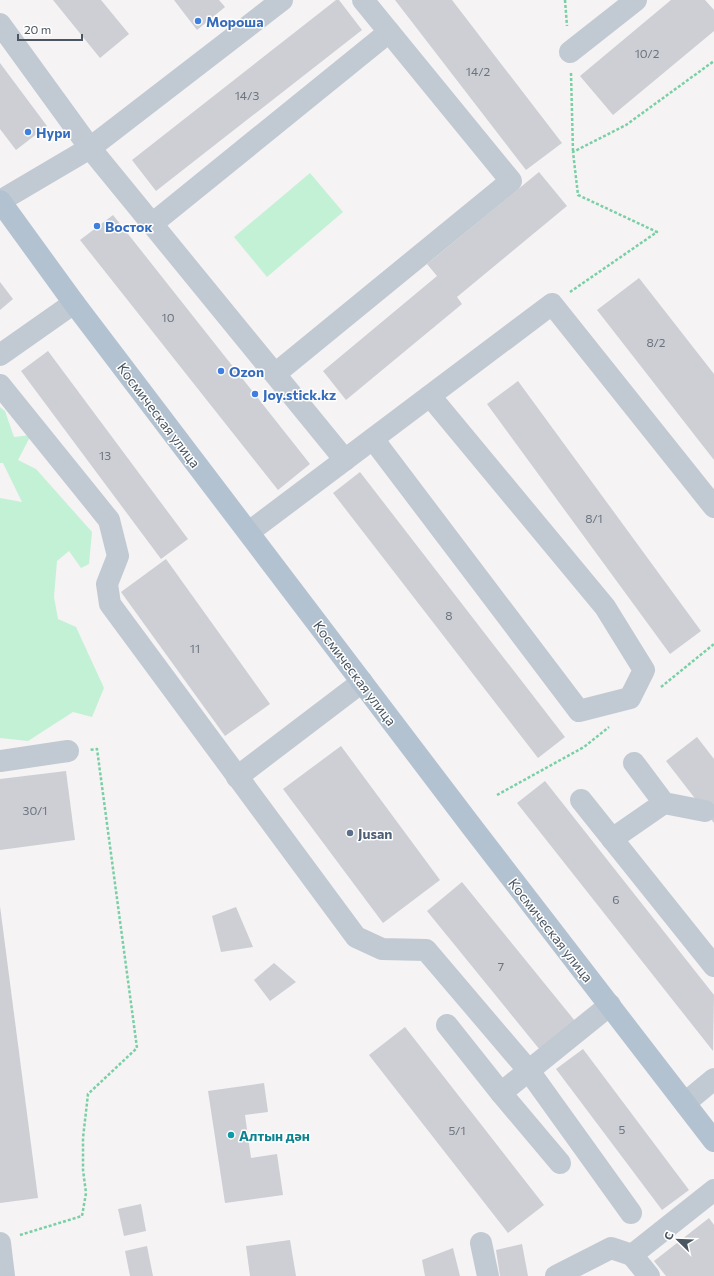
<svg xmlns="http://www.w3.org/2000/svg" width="714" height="1276" viewBox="0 0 714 1276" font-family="Commissioner,sans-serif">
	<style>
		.green { fill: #c3f1d5 }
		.building { fill: #cdcfd5 }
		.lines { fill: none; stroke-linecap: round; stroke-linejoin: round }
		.path { stroke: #7ad0a6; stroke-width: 2.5; stroke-dasharray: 3 2; stroke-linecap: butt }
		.minor { stroke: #c1cad2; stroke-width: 22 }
		.major { stroke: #b3c2d1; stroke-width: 22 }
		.shop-dot { fill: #3f7fe0; stroke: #fff; stroke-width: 1.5 }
		.service-dot { fill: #5c6f8a; stroke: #fff; stroke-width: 1.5 }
		.culture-dot { fill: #0f9aa8; stroke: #fff; stroke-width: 1.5 }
		.labels { text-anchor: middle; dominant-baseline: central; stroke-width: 3; stroke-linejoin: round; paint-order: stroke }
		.number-label { font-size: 12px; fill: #6b747e }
		.shop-label { font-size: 14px; font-weight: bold; fill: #366cbe; stroke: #fff; text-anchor: start }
		.street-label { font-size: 14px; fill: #4a5661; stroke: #fff }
		.service-label { font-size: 14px; font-weight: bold; fill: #4e5e75; stroke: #fff; text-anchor: start }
		.culture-label { font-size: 14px; font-weight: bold; fill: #0d838f; stroke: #fff; text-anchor: start }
	</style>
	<rect width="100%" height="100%" fill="#f5f3f3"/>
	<!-- green -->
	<g class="green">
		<path d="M310,173L343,212L267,277L234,237Z"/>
		<path d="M0,407L5,411L14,437L31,435L18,460L36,469L92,532L89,564L81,568L69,551L57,561L54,597L58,619L76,627L104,688L92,717L73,712L28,741L0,738V498L22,502L3,463H0Z"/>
	</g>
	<!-- building -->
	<g class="building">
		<path d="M53,0H101L129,34L100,58Z"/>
		<path d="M174,0H219L225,7L197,30Z"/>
		<path d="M336,0H339L362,30L156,191L132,160Z"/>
		<path d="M395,0H452L562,143L526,170Z"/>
		<path d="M671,0H705L714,10V31L613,115L580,76Z"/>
		<path d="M0,63L47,126L16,150L0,129Z"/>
		<path d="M539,172L567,206L457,297L462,304L346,400L323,371L437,276L427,264Z"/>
		<path d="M113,215L310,464L278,490L80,240Z"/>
		<path d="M639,278L714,374V460L597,310Z"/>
		<path d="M0,282L13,299L0,310Z"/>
		<path d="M48,351L188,539L161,559L21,371Z"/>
		<path d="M518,381L701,631L670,654L487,404Z"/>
		<path d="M360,472L565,737L538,758L333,493Z"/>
		<path d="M166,559L270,704L225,736L121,592Z"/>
		<path d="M697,737L714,759V823L666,761Z"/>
		<path d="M341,746L440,880L383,923L283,789Z"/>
		<path d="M66,771L75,840L0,850V779Z"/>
		<path d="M545,781L714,995L713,1051L517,803Z"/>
		<path d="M462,882L575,1021L540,1050L427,911Z"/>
		<path d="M0,906L38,1198L0,1203Z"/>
		<path d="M236,907L253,947L221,952L212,916Z"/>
		<path d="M274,963L296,982L270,1001L254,980Z"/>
		<path d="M405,1027L544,1205L508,1233L369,1055Z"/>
		<path d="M583,1049L689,1190L662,1210L556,1069Z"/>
		<path d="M264,1083L268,1112L245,1115L251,1158L277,1154L283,1195L225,1203L208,1091Z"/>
		<path d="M141,1204L146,1231L124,1236L118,1209Z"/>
		<path d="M709,1218L714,1225V1276H666L654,1261Z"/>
		<path d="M290,1240L296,1276H250L246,1246Z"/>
		<path d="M522,1244L528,1276H500L496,1250Z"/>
		<path d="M147,1246L153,1276H130L125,1251Z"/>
		<path d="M453,1248L460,1276H425L422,1260Z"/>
	</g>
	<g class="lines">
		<!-- path -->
		<g class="path">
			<path d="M565,0L567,26"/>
			<path d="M571,73L573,152"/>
			<path d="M570,292L657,232L578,195L573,152L626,125L714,61"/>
			<path d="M661,687L714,644"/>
			<path d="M497,795L584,747L609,727"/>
			<path d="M20,1235L82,1216L86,1193L83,1170V1138L88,1094L137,1048L97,749L89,750"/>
		</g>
		<!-- minor -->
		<g class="minor">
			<path d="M0,24L90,148L345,460"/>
			<path d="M570,52L636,0"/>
			<path d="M0,201L90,148L282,0"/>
			<path d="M152,224L389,32"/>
			<path d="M0,355L74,303"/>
			<path d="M275,374L511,181L363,0"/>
			<path d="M0,385L109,520L118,556L107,584L110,604L356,937L382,949L426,950L529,1071L631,1213"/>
			<path d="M373,439L579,711L630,698L644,670L605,607L430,396"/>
			<path d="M249,532L552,304L714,507"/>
			<path d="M0,761L68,751"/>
			<path d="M634,763L664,803L705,811"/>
			<path d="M237,777L362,682"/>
			<path d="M581,800L714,966"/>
			<path d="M612,839L664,803"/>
			<path d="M447,1025L501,1093"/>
			<path d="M685,1103L714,1079"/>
			<path d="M560,1163L501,1093L610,1005"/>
			<path d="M0,1243L4,1276"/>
			<path d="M481,1243L488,1276"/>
			<path d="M556,1276L611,1248L632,1255"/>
			<path d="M649,1276L632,1255L714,1190"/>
		</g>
		<!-- major -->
		<path class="major" d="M0,201L74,303L472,827L714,1141"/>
	</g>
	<!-- markers -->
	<g class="shop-dot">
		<circle cx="198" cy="21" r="4"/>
		<circle cx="28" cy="132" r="4"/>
		<circle cx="97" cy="226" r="4"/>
		<circle cx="221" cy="371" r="4"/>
		<circle cx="255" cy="394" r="4"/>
	</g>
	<circle class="service-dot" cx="350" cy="833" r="4"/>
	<circle class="culture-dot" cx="231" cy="1135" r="4"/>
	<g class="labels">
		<!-- number labels -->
		<g class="number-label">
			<text x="647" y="53">10/2</text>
			<text x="478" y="71">14/2</text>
			<text x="247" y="95">14/3</text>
			<text x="168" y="317">10</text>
			<text x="656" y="342">8/2</text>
			<text x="105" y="455">13</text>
			<text x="594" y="518">8/1</text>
			<text x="449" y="615">8</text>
			<text x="195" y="648">11</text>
			<text x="35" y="810">30/1</text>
			<text x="616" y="899">6</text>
			<text x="501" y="966">7</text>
			<text x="622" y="1129">5</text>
			<text x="457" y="1130">5/1</text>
		</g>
		<!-- shop labels -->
		<g class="shop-label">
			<text x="206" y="21">Мороша</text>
			<text x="36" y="132">Нури</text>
			<text x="105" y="226">Восток</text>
			<text x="229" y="371">Ozon</text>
			<text x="263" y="394">Joy.stick.kz</text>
		</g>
		<!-- street labels -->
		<g class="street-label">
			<text transform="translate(159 415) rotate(53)">Космическая улица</text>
			<text transform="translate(355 673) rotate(53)">Космическая улица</text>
			<text transform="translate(551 930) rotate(52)">Космическая улица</text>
		</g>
		<!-- service labels -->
		<g class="service-label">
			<text x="358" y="833">Jusan</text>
		</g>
		<!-- culture labels -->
		<g class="culture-label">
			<text x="239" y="1135">Алтын дән</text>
		</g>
	</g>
	<!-- north arrow -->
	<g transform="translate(678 1240) rotate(293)" stroke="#ffffff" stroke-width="3" paint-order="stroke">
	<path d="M0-3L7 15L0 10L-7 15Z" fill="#4a5661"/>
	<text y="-6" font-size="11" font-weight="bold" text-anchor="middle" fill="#4a5661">С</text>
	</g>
	<!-- scale -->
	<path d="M18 34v6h64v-6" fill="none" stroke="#4a5661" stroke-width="2"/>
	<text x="24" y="34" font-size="12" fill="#4a5661" stroke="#ffffff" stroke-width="3" paint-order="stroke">20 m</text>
</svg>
